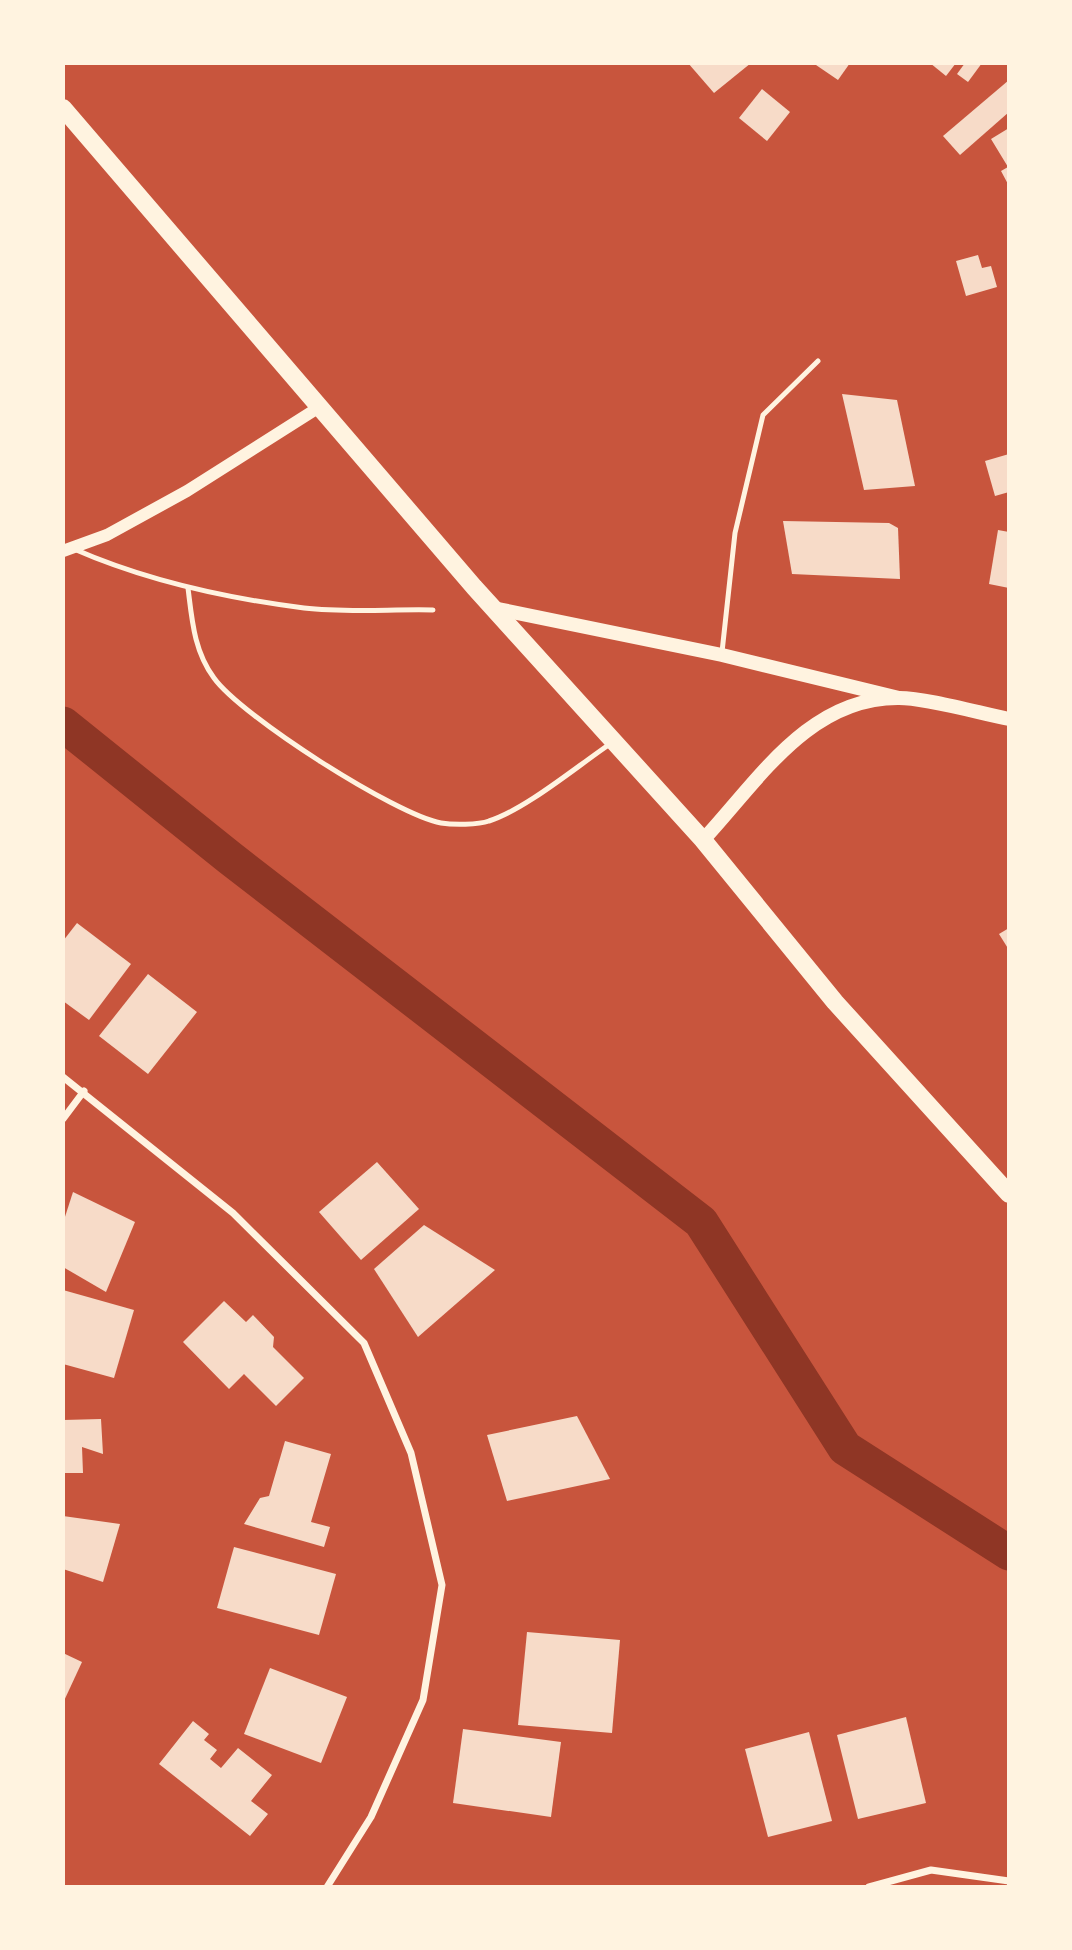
<svg xmlns="http://www.w3.org/2000/svg" width="1072" height="1950" viewBox="0 0 1072 1950" font-family="'Work Sans',sans-serif">
	<style>
		.lines { fill: none; stroke-linecap: round; stroke-linejoin: round }
		.canal { stroke: #8f3625; stroke-width: 35 }
		.building { fill: #f7dbc8 }
		.service { stroke: #fff3e0; stroke-width: 5 }
		.minor { stroke: #fff3e0; stroke-width: 7 }
		.tertiary { stroke: #fff3e0; stroke-width: 12 }
		.secondary { stroke: #fff3e0; stroke-width: 14 }
		.primary { stroke: #fff3e0; stroke-width: 18 }
	</style>
	<rect width="100%" height="100%" fill="#c8553d"/>
	<g class="lines">
		<!-- canal -->
		<path class="canal" d="M63,724L230,858L701,1222L845,1448L1009,1553"/>
	</g>
	<!-- building -->
	<g class="building">
		<path d="M688,63H751L714,93Z"/>
		<path d="M818,63H850L838,80L816,65Z"/>
		<path d="M930,63H956L946,76Z"/>
		<path d="M965,63H982L968,82L957,74Z"/>
		<path d="M1009,80V112L960,155L943,136Z"/>
		<path d="M762,89L790,112L767,141L739,118Z"/>
		<path d="M1009,128V186L1001,171L1008,167L991,139Z"/>
		<path d="M978,255L982,268L991,266L997,287L966,296L956,261Z"/>
		<path d="M842,394L897,400L915,486L864,490Z"/>
		<path d="M1009,454V492L995,496L985,461Z"/>
		<path d="M783,521L889,523L898,528L900,579L792,574Z"/>
		<path d="M998,530L1009,532V588L989,584Z"/>
		<path d="M77,923L131,964L89,1020L63,1001V941Z"/>
		<path d="M1009,928V950L999,934Z"/>
		<path d="M148,974L197,1012L148,1074L99,1036Z"/>
		<path d="M377,1162L419,1209L361,1260L319,1212Z"/>
		<path d="M73,1192L135,1222L106,1292L63,1267V1223Z"/>
		<path d="M424,1225L495,1270L418,1337L374,1269Z"/>
		<path d="M63,1290L134,1310L114,1378L63,1364Z"/>
		<path d="M224,1301L246,1322L253,1315L274,1337L273,1347L304,1378L276,1406L244,1374L229,1389L183,1342Z"/>
		<path d="M577,1416L610,1479L507,1501L487,1435Z"/>
		<path d="M101,1419L103,1454L82,1447L83,1473H63V1420Z"/>
		<path d="M285,1441L331,1454L311,1522L330,1527L324,1547L244,1524L260,1498L269,1496Z"/>
		<path d="M63,1516L120,1524L103,1582L63,1569Z"/>
		<path d="M234,1547L336,1574L319,1635L217,1608Z"/>
		<path d="M527,1632L620,1640L612,1733L518,1725Z"/>
		<path d="M63,1653L82,1662L63,1703Z"/>
		<path d="M270,1668L347,1697L321,1763L244,1734Z"/>
		<path d="M906,1717L926,1803L858,1819L837,1735Z"/>
		<path d="M193,1721L209,1734L204,1740L217,1750L210,1759L221,1768L238,1748L272,1775L251,1801L268,1814L250,1836L159,1764Z"/>
		<path d="M463,1729L561,1742L551,1817L453,1803Z"/>
		<path d="M809,1732L832,1821L768,1837L745,1749Z"/>
	</g>
	<g class="lines">
		<!-- service -->
		<g class="service">
			<path d="M74,549C147,581 225,598 304,608C346,613 391,609 433,610"/>
			<path d="M188,588C192,620 194,651 214,678C241,716 396,815 441,823C453,825 478,825 489,821C526,809 576,767 610,744"/>
			<path d="M722,652L735,533L763,415L818,361"/>
		</g>
		<!-- minor -->
		<g class="minor">
			<path d="M63,1077L233,1213L364,1343L411,1453L442,1585L423,1700L371,1817L327,1887"/>
			<path d="M63,1119L84,1091"/>
			<path d="M869,1887L931,1870L1009,1881"/>
		</g>
		<!-- tertiary -->
		<path class="tertiary" d="M63,551L107,535L187,491L321,406"/>
		<!-- secondary -->
		<g class="secondary">
			<path d="M493,608L722,655L899,698"/>
			<path d="M703,840C758,781 809,697 899,698C927,698 979,713 1009,719"/>
		</g>
		<!-- primary -->
		<path class="primary" d="M63,108L474,587L703,840L835,1002L1009,1194"/>
	</g>
	<!-- border -->
	<rect width="1072" height="1950" fill="none" stroke="#fff3e0" stroke-width="130"/>
</svg>
